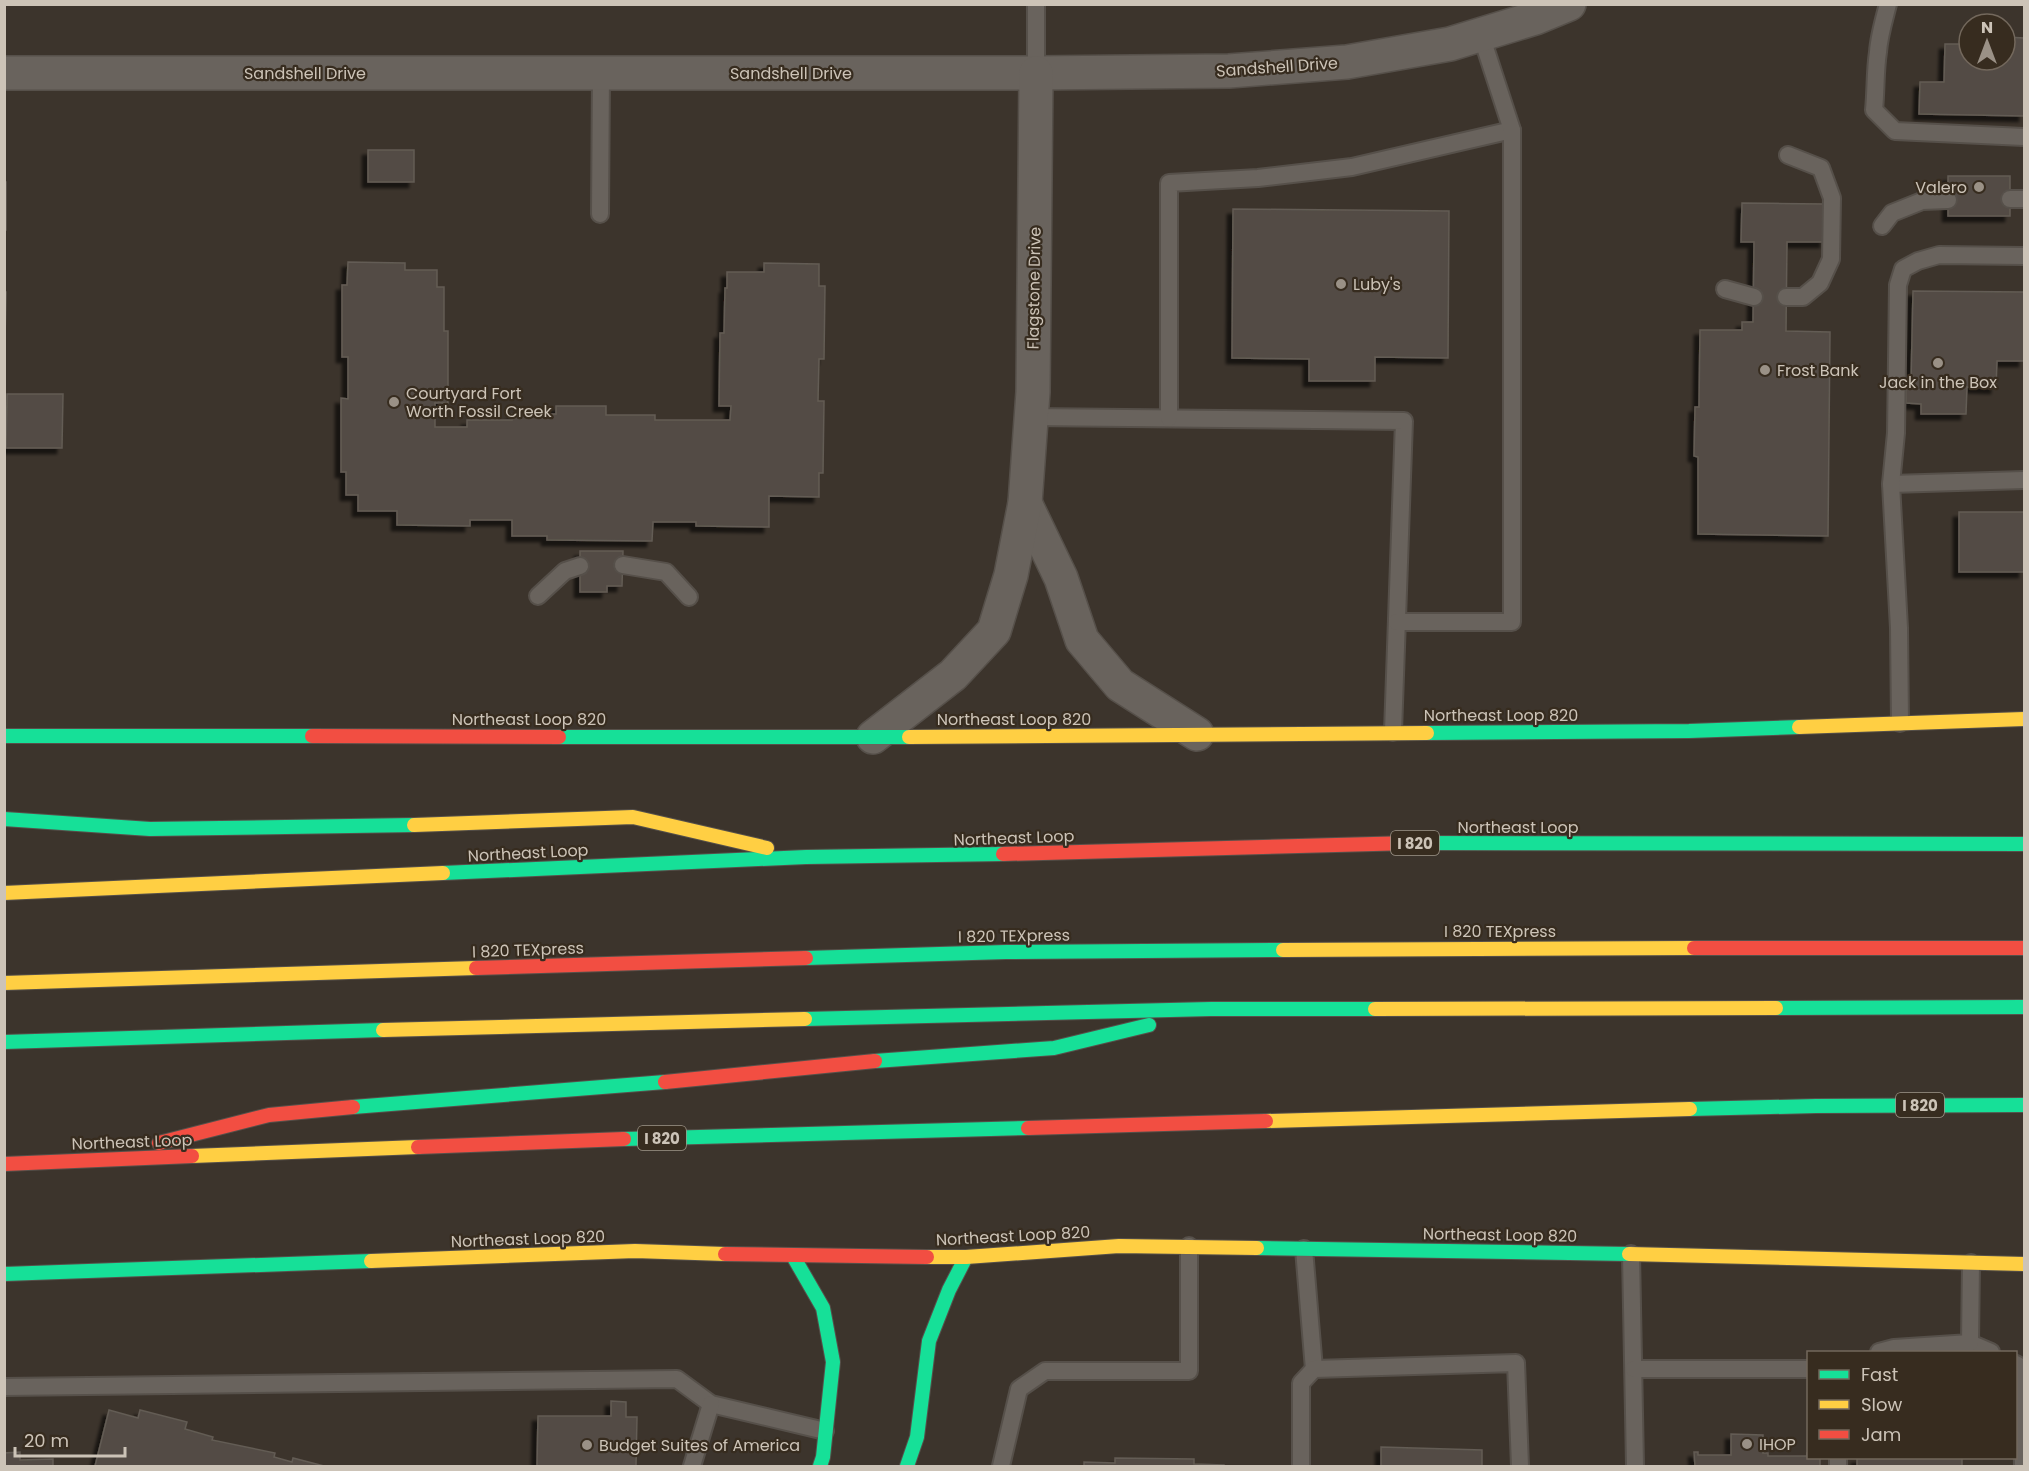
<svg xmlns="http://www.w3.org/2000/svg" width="2029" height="1471" viewBox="0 0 2029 1471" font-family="Poppins,sans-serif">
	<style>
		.building { fill: #524c45; stroke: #635c54; stroke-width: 1.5; filter: url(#shadow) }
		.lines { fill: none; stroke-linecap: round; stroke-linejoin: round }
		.lane-casing { stroke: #56504a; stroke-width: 20 }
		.street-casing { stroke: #56504a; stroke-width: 36 }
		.fast-casing { stroke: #56504a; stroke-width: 16 }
		.slow-casing { stroke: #56504a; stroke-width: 16 }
		.jam-casing { stroke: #56504a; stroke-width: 16 }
		.lane { stroke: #69635d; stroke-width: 16 }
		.street { stroke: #69635d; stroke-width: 33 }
		.fast { stroke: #16e098; stroke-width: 14 }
		.slow { stroke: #ffcf43; stroke-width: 14 }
		.jam { stroke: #f24e42; stroke-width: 14 }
		.poi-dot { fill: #9a9186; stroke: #372c1f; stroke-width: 2 }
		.labels { text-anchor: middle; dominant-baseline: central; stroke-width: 4.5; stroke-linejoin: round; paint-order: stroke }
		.shield { fill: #372c1f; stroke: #9f9689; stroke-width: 1.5 }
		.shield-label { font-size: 15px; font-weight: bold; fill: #ccc3b7 }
		.street-label { font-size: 16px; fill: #ccc3b7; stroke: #372c1f }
		.poi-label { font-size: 16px; fill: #ccc3b7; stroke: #372c1f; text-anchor: start }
	</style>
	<defs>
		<filter id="shadow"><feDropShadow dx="-5.5" dy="5.5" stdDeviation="1.5" flood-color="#0009"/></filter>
	</defs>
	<rect width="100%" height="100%" fill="#3c342c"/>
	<!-- building -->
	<g class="building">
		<path d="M2005,37L2024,38V116L1919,114L1920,82H1944L1945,44H1969V60H2005Z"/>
		<rect x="368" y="150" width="46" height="32"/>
		<rect x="1948" y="176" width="62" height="40"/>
		<rect x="4" y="182" width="2" height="48"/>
		<path d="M1742,203L1825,204V242H1787L1786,331L1830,332L1828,536L1698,534V457L1694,456L1695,407H1699L1700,330H1742V322H1753L1754,242H1741Z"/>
		<path d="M1233,209L1449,211L1448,358L1375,357V381H1309V359L1232,358Z"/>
		<path d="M348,262L405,263V270H437V287H444V331H448V403H435V427H467V420H512V414H556V406H606V415H655V420H730L731,406H719L720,333H724L725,288H727V272H764V263L819,264V286H825L824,359H819L818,401H824L823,473H819V497L769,496V527L696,526V522H653L652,541L547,540V536H512V520H470V526L397,525V511H358V495H346V472H341V398L348,399V357H342V285H347Z"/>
		<path d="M1913,291L2024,292V361H1997L1996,388L1967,387L1966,414H1921V404L1906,403V383H1911Z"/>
		<path d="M4,292H6L5,341H4Z"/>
		<path d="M7,394H63L62,448H6Z"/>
		<rect x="1959" y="512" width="65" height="60"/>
		<path d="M580,551H623L622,586H607V592H580Z"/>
		<path d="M611,1401L626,1402V1417H637L636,1466H537L538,1416H611Z"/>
		<path d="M109,1410L138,1418L140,1410L187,1422L185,1429L213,1437L212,1440L275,1453L274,1457L292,1462L293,1458L324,1466H95Z"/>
		<path d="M1731,1434L1763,1435V1453H1768V1456H1807V1453H1808V1458H1820V1466H1695L1694,1452H1698V1455H1731Z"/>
		<path d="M1381,1447L1482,1450V1466H1381Z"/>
		<path d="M20,1452V1460L53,1459V1466H4V1453Z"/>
		<path d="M1115,1458L1194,1459V1464L1224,1465V1466H1084V1462L1115,1463Z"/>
		<rect x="1857" y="1458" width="105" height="8"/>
	</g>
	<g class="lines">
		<defs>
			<g id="lane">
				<path d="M1036,4V73"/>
				<path d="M1888,4C1884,20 1879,36 1878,52C1875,71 1876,91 1874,110L1895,131L2024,137"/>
				<path d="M2010,199H2024"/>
				<path d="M600,214L601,73"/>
				<path d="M1882,226L1892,213L1922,201L1948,200"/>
				<path d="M1725,289L1754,297"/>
				<path d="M1786,297H1803L1820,283L1831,259L1832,198L1821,168L1788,155"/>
				<path d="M1031,417L1404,421L1393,732"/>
				<path d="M1169,418V183L1258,178L1352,167L1512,130"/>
				<path d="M1891,484L2024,480"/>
				<path d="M623,565L666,572L689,597"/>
				<path d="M538,596L565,571L580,566"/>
				<path d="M1397,622H1512V130L1481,35"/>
				<path d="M1900,723L1899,628L1891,484L1896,433L1898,285L1903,269L1918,261L1939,255L2024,256"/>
				<path d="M1304,1249L1314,1369"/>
				<path d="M1631,1254L1635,1466"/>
				<path d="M1970,1343L1991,1352"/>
				<path d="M1879,1352L1894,1348L1970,1343L1971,1263"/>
				<path d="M2016,1364L2021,1367L2023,1466"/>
				<path d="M1634,1369H1808"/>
				<path d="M4,1387L677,1379L711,1404L825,1431"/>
				<path d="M1838,1458V1466"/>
				<path d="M692,1466L711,1404"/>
				<path d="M1001,1466L1019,1389L1045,1371H1189V1246"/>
				<path d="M1301,1466V1383L1314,1369L1516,1363L1520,1466"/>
			</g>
			<g id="street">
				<path d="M4,73H1036L1229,71L1347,62L1450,44L1535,18L1569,4"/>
				<path d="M1025,503L1061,578L1082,640L1120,685L1197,734"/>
				<path d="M873,737L953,675L994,631L1011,575L1025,503L1033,392L1036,73"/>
			</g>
			<g id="fast">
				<path d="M1427,733L1689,731L1799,727"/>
				<path d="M4,736H312"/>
				<path d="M559,737H909"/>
				<path d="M4,819L150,829L414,825"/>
				<path d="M1411,843L2024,844"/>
				<path d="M443,873L806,857L1003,854"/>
				<path d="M806,958L1006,952L1283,950"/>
				<path d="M1776,1008L2024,1007"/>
				<path d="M805,1019L1211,1009H1375"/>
				<path d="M4,1042L383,1030"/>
				<path d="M875,1061L1054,1048L1149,1025"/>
				<path d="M353,1107L665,1082"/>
				<path d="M1690,1109L1816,1106L2024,1105"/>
				<path d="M624,1139L1028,1128"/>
				<path d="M1257,1248L1629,1254"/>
				<path d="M793,1256L823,1308L833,1362L823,1457L820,1466"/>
				<path d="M4,1274L371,1261"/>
				<path d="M907,1466L917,1437L929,1341L949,1290L966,1257"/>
			</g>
			<g id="slow">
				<path d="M1799,727L2024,719"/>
				<path d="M909,737L1427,733"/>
				<path d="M414,825L633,817L767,848"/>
				<path d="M4,893L443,873"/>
				<path d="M1283,950L1694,948"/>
				<path d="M4,983L476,968"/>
				<path d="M1375,1009L1776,1008"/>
				<path d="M383,1030L805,1019"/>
				<path d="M1266,1121L1690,1109"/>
				<path d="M192,1156L418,1147"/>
				<path d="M1629,1254L2024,1264"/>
				<path d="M927,1257H966L1119,1246L1257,1248"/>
				<path d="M371,1261L635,1251L725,1254"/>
			</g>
			<g id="jam">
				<path d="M312,736L559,737"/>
				<path d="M1003,854L1411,843"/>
				<path d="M1694,948H2024"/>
				<path d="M476,968L806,958"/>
				<path d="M665,1082L875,1061"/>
				<path d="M1028,1128L1266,1121"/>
				<path d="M159,1143L269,1115L353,1107"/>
				<path d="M418,1147L624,1139"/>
				<path d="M4,1164L192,1156"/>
				<path d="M725,1254L927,1257"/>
			</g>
		</defs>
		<!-- lane casing -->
		<use href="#lane" class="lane-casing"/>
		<!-- street casing -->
		<use href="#street" class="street-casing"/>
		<!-- fast casing -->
		<use href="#fast" class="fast-casing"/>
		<!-- slow casing -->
		<use href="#slow" class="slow-casing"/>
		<!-- jam casing -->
		<use href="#jam" class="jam-casing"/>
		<!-- lane -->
		<use href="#lane" class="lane"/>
		<!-- street -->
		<use href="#street" class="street"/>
		<!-- fast -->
		<use href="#fast" class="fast"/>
		<!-- slow -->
		<use href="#slow" class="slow"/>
		<!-- jam -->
		<use href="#jam" class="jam"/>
	</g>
	<!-- markers -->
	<g class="poi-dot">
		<circle cx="1979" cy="187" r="6"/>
		<circle cx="1341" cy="284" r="6"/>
		<circle cx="1938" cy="363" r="6"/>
		<circle cx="1765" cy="370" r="6"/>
		<circle cx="394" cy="402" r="6"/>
		<circle cx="1747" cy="1444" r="6"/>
		<circle cx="587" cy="1445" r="6"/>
	</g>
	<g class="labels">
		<!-- shield labels -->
		<g class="shield">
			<rect x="1391" y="831" width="48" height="24" rx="4.5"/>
			<rect x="1896" y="1093" width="48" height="24" rx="4.5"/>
			<rect x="638" y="1126" width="48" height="24" rx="4.5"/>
		</g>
		<g class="shield-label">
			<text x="1415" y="843">I 820</text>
			<text x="1920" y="1105">I 820</text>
			<text x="662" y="1138">I 820</text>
		</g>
		<!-- street labels -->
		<g class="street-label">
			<text transform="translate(1277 67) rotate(-4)">Sandshell Drive</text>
			<text x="305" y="73">Sandshell Drive</text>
			<text x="791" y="73">Sandshell Drive</text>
			<text transform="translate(1034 288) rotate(-89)">Flagstone Drive</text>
			<text x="1501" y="715">Northeast Loop 820</text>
			<text x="529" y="719">Northeast Loop 820</text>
			<text x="1014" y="719">Northeast Loop 820</text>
			<text x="1518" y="827">Northeast Loop</text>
			<text transform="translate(1014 838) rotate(-2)">Northeast Loop</text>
			<text transform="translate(528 853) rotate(-3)">Northeast Loop</text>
			<text x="1500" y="931">I 820 TEXpress</text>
			<text transform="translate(1014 936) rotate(-1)">I 820 TEXpress</text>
			<text transform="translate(528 950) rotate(-2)">I 820 TEXpress</text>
			<text transform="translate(132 1142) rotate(-2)">Northeast Loop</text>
			<text transform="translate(1500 1235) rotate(1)">Northeast Loop 820</text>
			<text transform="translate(1013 1236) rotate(-3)">Northeast Loop 820</text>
			<text transform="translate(528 1239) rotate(-2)">Northeast Loop 820</text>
		</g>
		<!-- poi labels -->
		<g class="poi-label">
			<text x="1967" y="187" text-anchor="end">Valero</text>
			<text x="1353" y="284">Luby's</text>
			<text x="1777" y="370">Frost Bank</text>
			<text x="1938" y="382" text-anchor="middle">Jack in the Box</text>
			<text x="406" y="393">Courtyard Fort<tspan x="406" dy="18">Worth Fossil Creek</tspan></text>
			<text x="1759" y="1444">IHOP</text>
			<text x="599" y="1445">Budget Suites of America</text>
		</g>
	</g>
	<!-- border -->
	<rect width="2029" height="1471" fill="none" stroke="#ccc3b7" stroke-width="12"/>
	<!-- legend -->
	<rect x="1807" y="1351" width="210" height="108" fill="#372c1f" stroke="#73685c" stroke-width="1.5"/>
	<rect x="1819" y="1370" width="30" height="9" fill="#16e098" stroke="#73685c" stroke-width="1.5"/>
	<text x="1861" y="1381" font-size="18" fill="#ccc3b7">Fast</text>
	<rect x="1819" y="1400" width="30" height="9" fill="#ffcf43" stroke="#73685c" stroke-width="1.5"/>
	<text x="1861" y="1411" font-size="18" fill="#ccc3b7">Slow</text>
	<rect x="1819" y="1430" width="30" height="9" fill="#f24e42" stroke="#73685c" stroke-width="1.5"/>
	<text x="1861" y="1441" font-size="18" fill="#ccc3b7">Jam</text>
	<!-- north arrow -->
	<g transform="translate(1987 42)"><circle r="28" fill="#372c1f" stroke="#73685c" stroke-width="1.5"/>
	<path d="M0-4.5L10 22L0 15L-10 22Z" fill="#9a9186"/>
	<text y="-9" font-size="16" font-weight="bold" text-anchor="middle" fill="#ccc3b7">N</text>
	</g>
	<!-- scale -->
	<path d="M15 1447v9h110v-9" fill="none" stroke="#ccc3b7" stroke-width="3"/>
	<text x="24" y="1447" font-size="18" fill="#ccc3b7" stroke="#372c1f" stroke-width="4.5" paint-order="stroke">20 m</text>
</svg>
